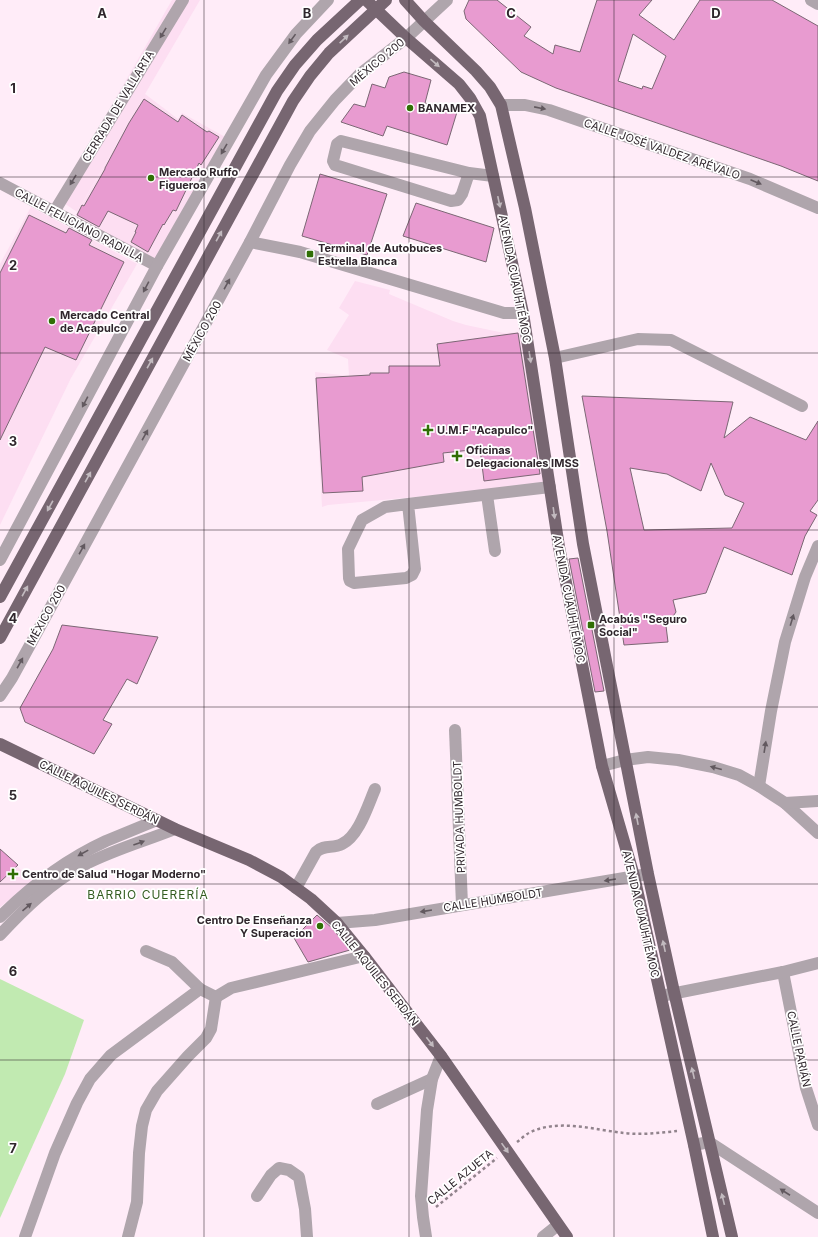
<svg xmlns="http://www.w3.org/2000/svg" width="818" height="1237" viewBox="0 0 818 1237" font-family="Inter,sans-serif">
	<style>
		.built { fill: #fddef2 }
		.green { fill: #c1eab1 }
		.building { fill: #e89bd0; stroke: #7b6774; fill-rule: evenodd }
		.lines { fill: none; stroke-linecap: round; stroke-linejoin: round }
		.path { stroke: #91838c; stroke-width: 2.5; stroke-dasharray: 3 3; stroke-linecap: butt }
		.minor { stroke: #afa5ac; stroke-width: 12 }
		.major { stroke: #776671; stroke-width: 12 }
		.oneway { fill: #62595f }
		.oneway2 { fill: #c2babf }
		.grid { fill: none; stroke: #2f262c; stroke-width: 1; stroke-opacity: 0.55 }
		.poi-dot { fill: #306f05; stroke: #fff; stroke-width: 1.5 }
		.labels { text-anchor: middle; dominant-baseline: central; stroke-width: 3.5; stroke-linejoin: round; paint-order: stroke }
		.street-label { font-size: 11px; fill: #2f262c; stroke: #fff }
		.poi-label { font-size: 11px; font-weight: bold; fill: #2f262c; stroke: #fff; text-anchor: start }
		.neighbourhood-label { font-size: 12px; letter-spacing: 1px; fill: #345d21; stroke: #fff }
		.grid-label { font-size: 13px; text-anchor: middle; font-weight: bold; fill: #2f262c; stroke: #fff; stroke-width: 3.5; stroke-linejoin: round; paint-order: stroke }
	</style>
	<rect width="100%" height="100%" fill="#ffecf8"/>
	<!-- built -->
	<g class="built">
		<path d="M172,0H200L145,94L178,119L182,113L227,138L156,261L74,218L135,112L77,212L58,199Z"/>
		<path d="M31,207L137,264L71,378L0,525V264Z"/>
		<path d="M355,281L390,290L389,294L453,321L466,325L504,333L524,332L545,485L328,505L322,507L315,372L349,376L348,359L327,350L349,315L339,308Z"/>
		<path d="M0,853L11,860L33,882L0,907Z"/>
	</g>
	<!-- green -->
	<path class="green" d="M0,979L84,1020L65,1074L0,1218Z"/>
	<!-- building -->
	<g class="building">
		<path d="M469,0H497L531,27L524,36L553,54L555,45L580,52L597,0H652L639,15L674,40L700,0H772L818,26V181L781,166L556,88L521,72L466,19L464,11ZM633,34L666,56L652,89L643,86L642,89L618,81Z"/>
		<path d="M404,72L431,80L425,103L457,112L447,145L387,126L383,136L341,122L354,104L365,107L372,84L385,88L389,77Z"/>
		<path d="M144,99L178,122L182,115L207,132L209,131L219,137L201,165L199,163L176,211L173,210L164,225L163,224L148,252L131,242L136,232H135L138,225L108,211L99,227L77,215L82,205L84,206L105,169V168L129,123Z"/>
		<path d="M320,174L387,194L367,255L302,236Z"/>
		<path d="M416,203L494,228L486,262L403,236Z"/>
		<path d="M29,215L66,233L69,228L92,240L89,245L124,262L76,360L45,347L0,440V273Z"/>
		<path d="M518,333L540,474L484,481L480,449L443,453L444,462L362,477L363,491L323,493L316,378L370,375V373H389V366H440L437,344Z"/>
		<path d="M582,396L733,402L724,438L750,417L806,440L818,421V500L810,511L817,515L805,536L792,575L724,547L706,593L673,600L676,612L666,626L668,642L624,645L607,531ZM711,463L725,495L744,503L732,528L644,530L630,468L667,474L701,491Z"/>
		<path d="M578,558L604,691L595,692L569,559Z"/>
		<path d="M62,625L158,637L137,684L127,679L103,720L112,724L94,754L25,722L20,708L53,649Z"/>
		<path d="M0,849L18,865L0,882Z"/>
		<path d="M317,915L332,928L350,950L308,962L294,938Z"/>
	</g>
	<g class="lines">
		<!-- path -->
		<g class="path">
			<path d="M517,1142C521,1139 525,1135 529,1133C557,1118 595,1130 624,1133C642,1135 659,1133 677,1131"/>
			<path d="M436,1207L497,1158"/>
		</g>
		<!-- minor -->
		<g class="minor">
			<path d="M811,0L818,4"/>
			<path d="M501,105H525L549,110L750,179L818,208"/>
			<path d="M469,173L462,194L458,200L451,201L335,165L333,161L337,144L341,141L469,173L493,176"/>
			<path d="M0,183L157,266"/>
			<path d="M54,212L183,0"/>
			<path d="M250,242L300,252L504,313H523"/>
			<path d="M555,358L638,339L671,340L802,406"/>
			<path d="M487,495L495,551"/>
			<path d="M408,504L415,569L412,575L406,578L354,583L350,581L349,578L348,549L362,520L385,507L408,504L550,487"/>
			<path d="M0,560L157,266L266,75L296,34L328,0"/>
			<path d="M0,696L12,678L250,242L290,165L310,131L335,100L360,74L406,38L447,0"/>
			<path d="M455,730L462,905"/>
			<path d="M602,766L625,760L648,757L678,760L713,767L739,775L759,786L785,803L818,833"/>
			<path d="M759,786L771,711L785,642L805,577L818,546"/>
			<path d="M785,803L818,801"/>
			<path d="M296,888L316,852C324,844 333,849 342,844C359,836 368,805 375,789"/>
			<path d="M0,917C31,886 67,859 106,841C123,834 140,827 157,820"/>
			<path d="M337,923L375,920L648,874"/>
			<path d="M0,935C25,908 52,882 84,865C113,850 145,841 175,829"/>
			<path d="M146,951L172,962L200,989L216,997"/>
			<path d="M783,972L806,1088L818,1125"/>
			<path d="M661,996L783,972L818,963"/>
			<path d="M216,997L231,988L364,956"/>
			<path d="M377,1104L432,1079"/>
			<path d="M694,1145L709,1142L818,1213"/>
			<path d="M257,1196L271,1175L279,1168L289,1170L299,1177L305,1209L307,1237"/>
			<path d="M25,1237L55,1153L77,1103L90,1079L111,1055L200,989"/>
			<path d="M128,1237L137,1202L139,1153L142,1126L146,1110L157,1091L188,1056L206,1038L211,1029L216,997"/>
			<path d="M426,1237L423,1217L421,1196L427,1110L432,1079L441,1056"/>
			<path d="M543,1237L558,1225"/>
		</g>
		<!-- major -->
		<g class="major">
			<path d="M366,0L406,38L459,84L470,98L480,116L523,313L559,547L602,766L634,876L694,1145L713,1237"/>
			<path d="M405,0L424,21L476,71L490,87L501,105L525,208L555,358L583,544L648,874L674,992L732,1237"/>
			<path d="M0,597L277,91L295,65L317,40L360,0"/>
			<path d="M0,638L293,101L310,76L329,53L386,0"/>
			<path d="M0,744L175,829L249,860L281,877L311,899L337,923L364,956L441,1056L567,1237"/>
		</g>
	</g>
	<!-- one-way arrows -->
	<defs><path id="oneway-solid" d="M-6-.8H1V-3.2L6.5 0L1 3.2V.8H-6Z"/></defs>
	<g class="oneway">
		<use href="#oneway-solid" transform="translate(163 33) rotate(121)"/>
		<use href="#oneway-solid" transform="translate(292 39) rotate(126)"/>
		<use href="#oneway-solid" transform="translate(540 108) rotate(11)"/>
		<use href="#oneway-solid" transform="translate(224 149) rotate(120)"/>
		<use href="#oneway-solid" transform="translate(73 180) rotate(121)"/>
		<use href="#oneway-solid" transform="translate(756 182) rotate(23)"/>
		<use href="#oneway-solid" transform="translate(227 284) rotate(-61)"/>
		<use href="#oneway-solid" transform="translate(146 287) rotate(118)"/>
		<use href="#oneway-solid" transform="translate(85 402) rotate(118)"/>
		<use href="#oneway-solid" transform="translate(145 435) rotate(-61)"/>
		<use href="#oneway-solid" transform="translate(82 549) rotate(-61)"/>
		<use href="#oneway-solid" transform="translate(792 620) rotate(-73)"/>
		<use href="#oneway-solid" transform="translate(20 663) rotate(-61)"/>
		<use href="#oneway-solid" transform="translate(765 747) rotate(-81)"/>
		<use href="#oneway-solid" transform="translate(716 768) rotate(-165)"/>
		<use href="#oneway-solid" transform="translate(139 843) rotate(-20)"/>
		<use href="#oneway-solid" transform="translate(83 853) rotate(151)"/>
		<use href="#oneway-solid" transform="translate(610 880) rotate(171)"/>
		<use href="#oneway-solid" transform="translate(27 907) rotate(-41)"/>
		<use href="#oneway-solid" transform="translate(426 911) rotate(171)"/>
		<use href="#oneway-solid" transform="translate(785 1192) rotate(-147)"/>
	</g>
	<g class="oneway2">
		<use href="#oneway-solid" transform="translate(344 39) rotate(-43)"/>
		<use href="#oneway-solid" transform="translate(435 63) rotate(41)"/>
		<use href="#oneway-solid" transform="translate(499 202) rotate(78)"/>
		<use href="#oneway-solid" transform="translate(219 236) rotate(-61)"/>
		<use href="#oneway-solid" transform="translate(530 357) rotate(81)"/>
		<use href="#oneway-solid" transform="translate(150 363) rotate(-61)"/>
		<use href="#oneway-solid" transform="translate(88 477) rotate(-61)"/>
		<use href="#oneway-solid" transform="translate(50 506) rotate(119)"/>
		<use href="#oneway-solid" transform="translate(554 513) rotate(82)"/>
		<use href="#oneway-solid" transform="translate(25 591) rotate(-61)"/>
		<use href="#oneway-solid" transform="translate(637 819) rotate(-101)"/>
		<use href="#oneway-solid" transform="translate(664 946) rotate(-102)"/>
		<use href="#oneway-solid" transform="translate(430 1042) rotate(53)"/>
		<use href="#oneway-solid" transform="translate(693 1073) rotate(-103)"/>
		<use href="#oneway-solid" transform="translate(505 1148) rotate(55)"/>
		<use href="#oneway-solid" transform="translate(723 1199) rotate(-104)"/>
	</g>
	<!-- grid -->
	<path class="grid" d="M204,0V1237M409,0V1237M614,0V1237M0,177H818M0,353H818M0,530H818M0,707H818M0,884H818M0,1060H818"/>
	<!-- markers -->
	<g class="poi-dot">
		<circle cx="410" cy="108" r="4"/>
		<circle cx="151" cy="178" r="4"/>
		<rect x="306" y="250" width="8" height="8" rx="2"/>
		<circle cx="52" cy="321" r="4"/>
		<path d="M426 424h4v4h4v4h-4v4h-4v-4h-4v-4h4z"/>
		<path d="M455 450h4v4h4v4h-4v4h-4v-4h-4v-4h4z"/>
		<rect x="587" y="621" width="8" height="8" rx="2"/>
		<path d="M11 868h4v4h4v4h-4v4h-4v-4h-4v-4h4z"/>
		<circle cx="320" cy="926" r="4"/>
	</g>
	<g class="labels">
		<!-- street labels -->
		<g class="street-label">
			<text transform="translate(377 62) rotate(-40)">MÉXICO 200</text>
			<text transform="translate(118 106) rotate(-59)">CERRADA DE VALLARTA</text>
			<text transform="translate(662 149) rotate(19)">CALLE JOSÉ VALDEZ ARÉVALO</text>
			<text transform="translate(79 225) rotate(28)">CALLE FELICIANO RADILLA</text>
			<text transform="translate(515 279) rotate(79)">AVENIDA CUAUHTÉMOC</text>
			<text transform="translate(202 331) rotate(-61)">MÉXICO 200</text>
			<text transform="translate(569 599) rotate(79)">AVENIDA CUAUHTÉMOC</text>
			<text transform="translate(46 615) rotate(-61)">MÉXICO 200</text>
			<text transform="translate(99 792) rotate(26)">CALLE AQUILES SERDÁN</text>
			<text transform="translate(459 817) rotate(-92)">PRIVADA HUMBOLDT</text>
			<text transform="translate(493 900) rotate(-9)">CALLE HUMBOLDT</text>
			<text transform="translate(641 914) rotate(77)">AVENIDA CUAUHTÉMOC</text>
			<text transform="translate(375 973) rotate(51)">CALLE AQUILES SERDÁN</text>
			<text transform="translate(799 1049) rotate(78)">CALLE PARIÁN</text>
			<text transform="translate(460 1177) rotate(-39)">CALLE AZUETA</text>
		</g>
		<!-- poi labels -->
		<g class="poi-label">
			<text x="418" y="108">BANAMEX</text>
			<text x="159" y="172">Mercado Ruffo<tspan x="159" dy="13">Figueroa</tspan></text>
			<text x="318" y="248">Terminal de Autobuces<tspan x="318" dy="13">Estrella Blanca</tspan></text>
			<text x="60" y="315">Mercado Central<tspan x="60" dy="13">de Acapulco</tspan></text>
			<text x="437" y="430">U.M.F "Acapulco"</text>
			<text x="466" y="450">Oficinas<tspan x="466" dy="13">Delegacionales IMSS</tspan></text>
			<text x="599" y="619">Acabús "Seguro<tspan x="599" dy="13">Social"</tspan></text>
			<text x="22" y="874">Centro de Salud "Hogar Moderno"</text>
			<text x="312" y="920" text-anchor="end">Centro De Enseñanza<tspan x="312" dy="13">Y Superacion</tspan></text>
		</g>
		<!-- neighbourhood labels -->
		<g class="neighbourhood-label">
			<text x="148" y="894">BARRIO CUERERÍA</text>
		</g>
	</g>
	<g class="grid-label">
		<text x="102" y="18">A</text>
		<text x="307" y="18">B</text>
		<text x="511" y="18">C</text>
		<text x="716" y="18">D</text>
		<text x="13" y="93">1</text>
		<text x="13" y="270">2</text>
		<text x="13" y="446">3</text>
		<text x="13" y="623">4</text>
		<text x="13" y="800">5</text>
		<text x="13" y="976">6</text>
		<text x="13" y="1153">7</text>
	</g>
</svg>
